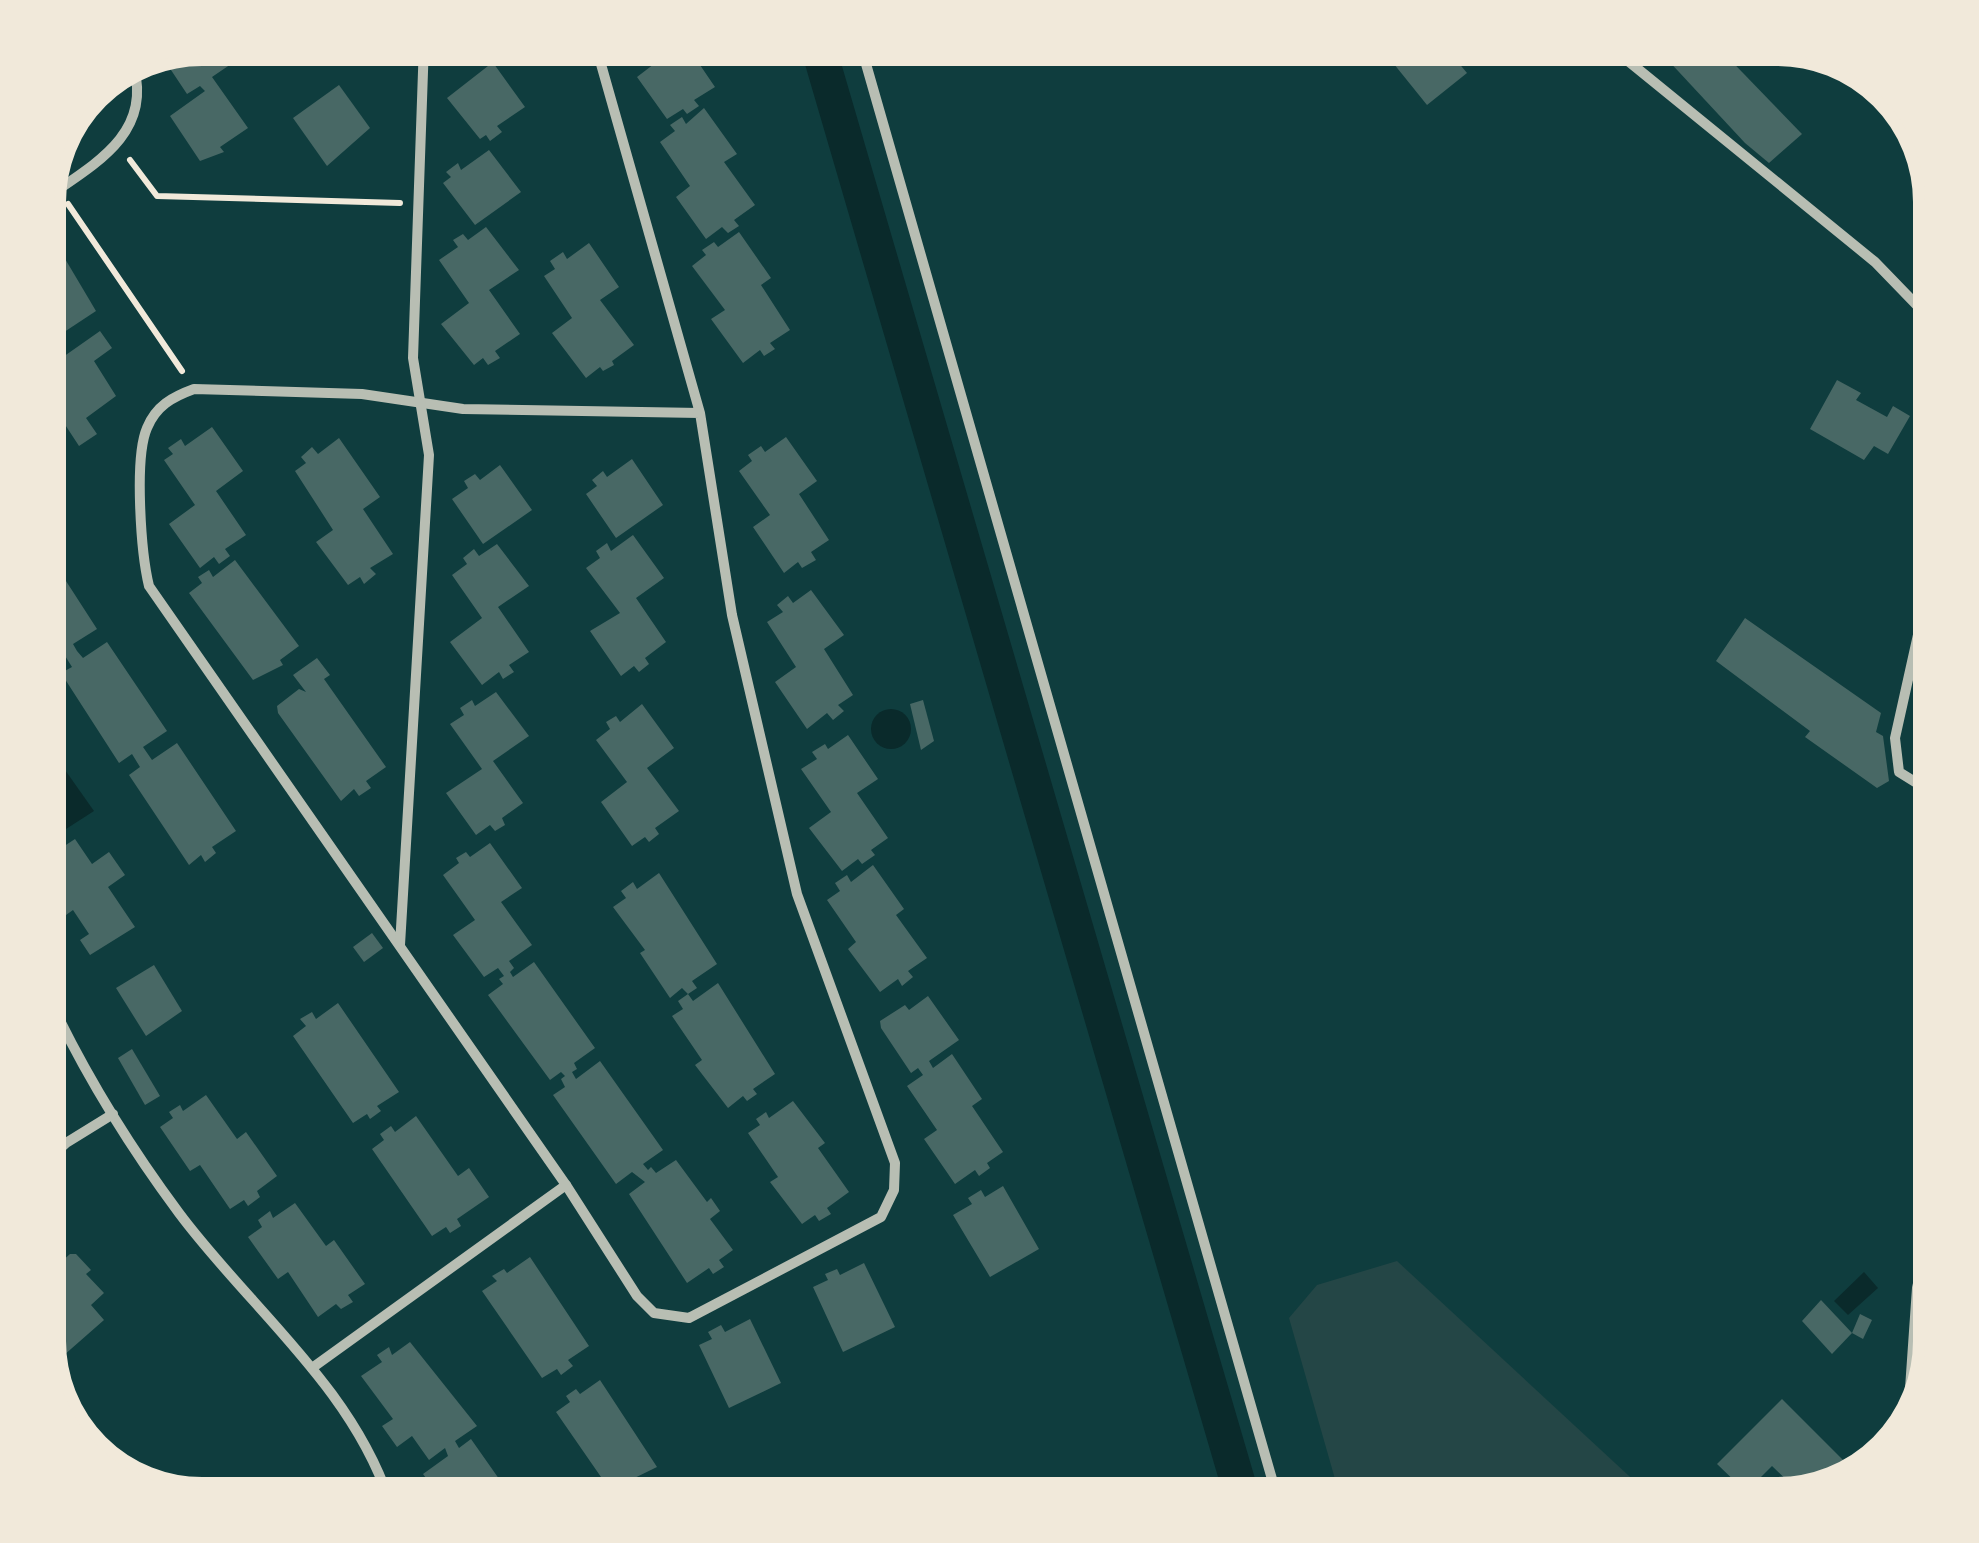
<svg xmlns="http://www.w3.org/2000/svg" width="1979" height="1543" viewBox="0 0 1979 1543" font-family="'Alegreya Sans',sans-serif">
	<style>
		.green { fill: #244646 }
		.water { fill: #0a2a2b }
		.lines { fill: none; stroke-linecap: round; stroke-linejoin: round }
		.canal { stroke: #0a2a2b; stroke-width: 35 }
		.building { fill: #486865 }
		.path { stroke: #f1e9da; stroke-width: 6 }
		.minor { stroke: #b8beb3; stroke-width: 10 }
		.rim { fill: none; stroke: #f1e9da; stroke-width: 12 }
	</style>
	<rect width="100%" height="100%" fill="#0f3d3e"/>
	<!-- green -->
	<path class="green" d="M1397,1261L1655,1500H1341L1289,1318L1317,1285Z"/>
	<!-- water -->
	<g class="water">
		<circle cx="891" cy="729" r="20"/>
		<path d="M58,760L94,811L66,829L43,795V770Z"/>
		<path d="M1864,1272L1878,1288L1848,1315L1834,1301Z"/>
	</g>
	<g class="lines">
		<!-- canal -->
		<path class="canal" d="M817,43L1243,1500"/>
	</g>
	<!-- building -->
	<g class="building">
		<path d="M202,43H221L234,62L212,77L248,128L220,147L224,152L200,161L170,116L205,91L200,86L187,94L163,58Z"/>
		<path d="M290,43H332L328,45L334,52L324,59L320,52L304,63Z"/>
		<path d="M472,43H525L494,64L525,107L497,126L502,132L490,141L486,135L480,139L447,98L488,66Z"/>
		<path d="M639,43H685L715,87L694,100L699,106L687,114L683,109L667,119L637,77L654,64Z"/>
		<path d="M1377,43H1442L1467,73L1427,105Z"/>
		<path d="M1652,43H1714L1802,134L1769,163L1745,143Z"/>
		<path d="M339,85L370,128L327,166L293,118Z"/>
		<path d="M704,108L737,154L724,162L755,205L734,220L739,226L728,233L722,227L706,239L676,197L690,186L660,142L675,131L670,125L682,117L686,124Z"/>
		<path d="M489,150L521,192L475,225L443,183L451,177L446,172L458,163L461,170Z"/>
		<path d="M59,212L66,224L52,234L44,223Z"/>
		<path d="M486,227L519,270L489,290L520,334L495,351L500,358L488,365L483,358L474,365L441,324L469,303L439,260L458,247L453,240L463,234L468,240Z"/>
		<path d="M739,232L771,278L761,285L790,330L770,343L775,349L764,356L760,350L743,363L711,319L725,310L692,266L706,255L702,250L714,242L718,247Z"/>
		<path d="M589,243L619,287L600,300L634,345L612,361L614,365L603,371L600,367L586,378L552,333L572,318L544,276L555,269L550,261L563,252L567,259Z"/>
		<path d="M61,252L96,311L43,346V263Z"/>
		<path d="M100,331L112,348L94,361L116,396L86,418L97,434L79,446L43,391V371Z"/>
		<path d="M1837,380L1861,393L1856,400L1887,417L1893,406L1910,416L1888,454L1874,446L1864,460L1810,429Z"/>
		<path d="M212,427L243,471L216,491L246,535L225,549L230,556L219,564L214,557L200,568L169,524L195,505L164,460L173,454L168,448L181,439L185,446Z"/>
		<path d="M786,437L817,481L799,494L829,540L811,552L816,560L802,568L798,562L784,573L753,527L770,515L739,471L752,461L748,455L761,446L765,452Z"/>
		<path d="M339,438L380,497L363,509L393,554L370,568L376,574L364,584L360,577L348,585L316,542L333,530L295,471L306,463L301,457L312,447L318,454Z"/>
		<path d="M632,459L663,505L616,538L586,494L597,486L592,480L603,471L607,477Z"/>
		<path d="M500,465L532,510L483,544L452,499L468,488L464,481L475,474L480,480Z"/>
		<path d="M43,469L52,482L44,488L54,502L43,510Z"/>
		<path d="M633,535L664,578L636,598L666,642L645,658L649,664L639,672L634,666L621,676L590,631L620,613L586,568L600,558L596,551L607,543L611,551Z"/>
		<path d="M497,544L529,586L498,607L529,652L509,665L514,672L503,679L499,672L482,685L450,642L482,618L452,575L467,564L463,558L474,549L479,556Z"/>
		<path d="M235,560L299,646L280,660L283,665L253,680L189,593L202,583L198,577L209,570L213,577Z"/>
		<path d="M66,581L97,629L73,644L77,651L83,658L107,642L167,731L143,747L152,760L177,743L236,831L212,847L216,853L205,862L201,855L189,865L129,775L140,767L132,754L119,763L61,673L72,667L62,651L49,659L43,650V596Z"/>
		<path d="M811,590L844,635L824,649L853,695L838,705L844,711L833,720L827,713L807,729L775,682L796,667L767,622L783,612L777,605L788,596L793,603Z"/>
		<path d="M1745,618L1881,713L1876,732L1883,736L1889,781L1877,788L1805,737L1810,731L1716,661Z"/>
		<path d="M317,658L330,675L324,679L386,767L366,781L371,788L359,796L354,789L341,801L278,713L277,706L299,689L306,692L293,675Z"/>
		<path d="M496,692L529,736L493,761L523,803L502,818L505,825L495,831L490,825L476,835L446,793L482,769L450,724L464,715L460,708L472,700L475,706Z"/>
		<path d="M923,700L934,741L921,750L910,704Z"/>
		<path d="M642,704L674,748L647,768L679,811L655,828L659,834L649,842L645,837L632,846L601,802L627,782L596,740L610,729L606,722L616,716L620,722Z"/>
		<path d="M848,735L878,779L857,793L888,838L871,850L875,855L862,864L858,859L842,871L809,828L831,812L801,769L817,759L812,752L825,744L828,749Z"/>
		<path d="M75,839L92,864L109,852L125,875L108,887L135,927L90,955L80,940L89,934L73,910L66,915L57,901L63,896L43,867V860Z"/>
		<path d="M490,843L522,888L501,902L532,945L509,961L514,968L510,972L513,977L534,962L595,1048L574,1063L577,1069L572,1072L576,1079L600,1061L663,1150L643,1164L648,1170L651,1167L656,1173L676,1160L707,1202L711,1198L720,1211L710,1219L733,1250L719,1260L724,1267L713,1274L709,1268L687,1283L629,1194L645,1182L632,1172L616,1184L553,1095L565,1087L561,1079L565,1076L561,1072L550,1080L488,995L503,984L499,979L504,976L498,968L484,977L453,935L475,920L443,875L459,863L456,858L466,852L470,857Z"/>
		<path d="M873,865L904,909L896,915L927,958L908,971L913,977L902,986L898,979L880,992L848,949L856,942L827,900L840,891L835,883L847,875L851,882Z"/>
		<path d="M659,873L717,964L692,981L697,988L688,994L682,988L670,998L640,953L645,950L613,907L626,898L621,891L633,882L637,889Z"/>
		<path d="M372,933L383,948L364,962L353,947Z"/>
		<path d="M154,965L182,1011L146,1036L116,988Z"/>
		<path d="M718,983L775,1074L753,1089L757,1094L747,1101L743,1096L728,1108L695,1065L702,1060L672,1016L683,1009L678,1001L688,994L693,1001Z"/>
		<path d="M928,996L959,1040L929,1061L933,1068L952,1054L982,1099L972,1106L1003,1152L987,1163L990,1168L979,1176L975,1170L955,1184L924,1139L937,1130L907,1086L923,1075L918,1068L911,1073L881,1028L880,1021L905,1005L909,1010Z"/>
		<path d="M338,1003L399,1092L377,1106L381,1111L370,1119L367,1114L353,1123L293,1036L306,1026L300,1019L312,1012L316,1019Z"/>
		<path d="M132,1049L160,1096L145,1105L118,1058Z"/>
		<path d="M206,1095L237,1139L246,1132L277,1176L257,1191L260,1197L248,1206L244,1200L230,1209L200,1165L190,1171L160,1127L173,1118L169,1112L180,1105L183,1111Z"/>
		<path d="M793,1101L825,1143L818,1148L849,1192L827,1208L831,1214L819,1221L815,1215L802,1224L770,1182L778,1177L748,1133L760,1125L756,1119L766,1112L769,1118Z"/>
		<path d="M416,1116L458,1176L469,1168L489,1197L457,1219L461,1226L450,1233L446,1227L432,1236L372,1149L384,1140L380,1134L391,1126L395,1132Z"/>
		<path d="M1003,1186L1039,1249L990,1277L953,1215L972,1204L968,1198L981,1190L985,1197Z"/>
		<path d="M295,1203L326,1246L334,1240L365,1284L348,1295L353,1302L341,1309L336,1304L318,1317L288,1272L278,1279L248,1237L262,1227L258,1220L270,1211L273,1218Z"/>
		<path d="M70,1254H76L91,1270L86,1274L104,1293L91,1305L104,1320L55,1363L43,1348V1278Z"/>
		<path d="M530,1257L589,1346L568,1360L573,1366L561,1375L557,1369L542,1378L482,1291L497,1281L492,1276L504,1269L507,1273Z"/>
		<path d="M864,1263L895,1327L843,1352L813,1287L828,1280L825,1274L837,1269L840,1275Z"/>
		<path d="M1821,1300L1852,1333L1832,1354L1802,1321Z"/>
		<path d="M1860,1314L1872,1320L1863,1339L1852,1333Z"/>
		<path d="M750,1319L781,1383L729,1408L699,1345L712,1339L708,1332L721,1325L725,1332Z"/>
		<path d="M410,1342L477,1426L455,1441L459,1448L471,1439L511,1496L504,1500H442L423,1474L448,1456L445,1448L429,1460L412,1436L397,1447L382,1426L393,1419L361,1376L382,1362L377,1355L389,1347L392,1355Z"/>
		<path d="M600,1380L657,1467L610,1490L556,1412L570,1402L566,1396L576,1389L580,1394Z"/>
		<path d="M1782,1399L1858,1475L1847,1484L1802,1495L1772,1466L1746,1492L1717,1464Z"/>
	</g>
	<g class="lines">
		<!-- path -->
		<g class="path">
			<path d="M130,160L157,196L400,203"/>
			<path d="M68,204L182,371"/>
		</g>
		<!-- minor -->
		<g class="minor">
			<path d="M595,43L700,413L732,615L797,894L895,1163L894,1190L881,1217L689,1318L654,1313L637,1296L566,1185L149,586C141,553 134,458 147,428C156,406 172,397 194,389L362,394L463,409L700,413"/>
			<path d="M860,43L1278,1500"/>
			<path d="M1606,43L1875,262L1936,325"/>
			<path d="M43,200C91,166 152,136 134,68"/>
			<path d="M1936,795L1899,772L1895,738L1936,554"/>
			<path d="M400,945L429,455L413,358L424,43"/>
			<path d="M43,985C79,1064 127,1143 179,1213C249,1307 351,1386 389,1500"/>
			<path d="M43,1164L66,1143L113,1114"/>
			<path d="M312,1368L566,1185"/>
			<path d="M1908,1417L1917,1288L1936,1206"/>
		</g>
	</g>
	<!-- crop -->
	<path d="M0 0H1979V1543H0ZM202 60H1777A142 142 0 0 1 1919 202V1341A142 142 0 0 1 1777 1483H202A142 142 0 0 1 60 1341V202A142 142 0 0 1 202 60Z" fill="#f1e9da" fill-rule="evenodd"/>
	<path class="rim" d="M202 60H1777A142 142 0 0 1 1919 202V1341A142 142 0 0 1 1777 1483H202A142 142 0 0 1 60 1341V202A142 142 0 0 1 202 60Z"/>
</svg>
